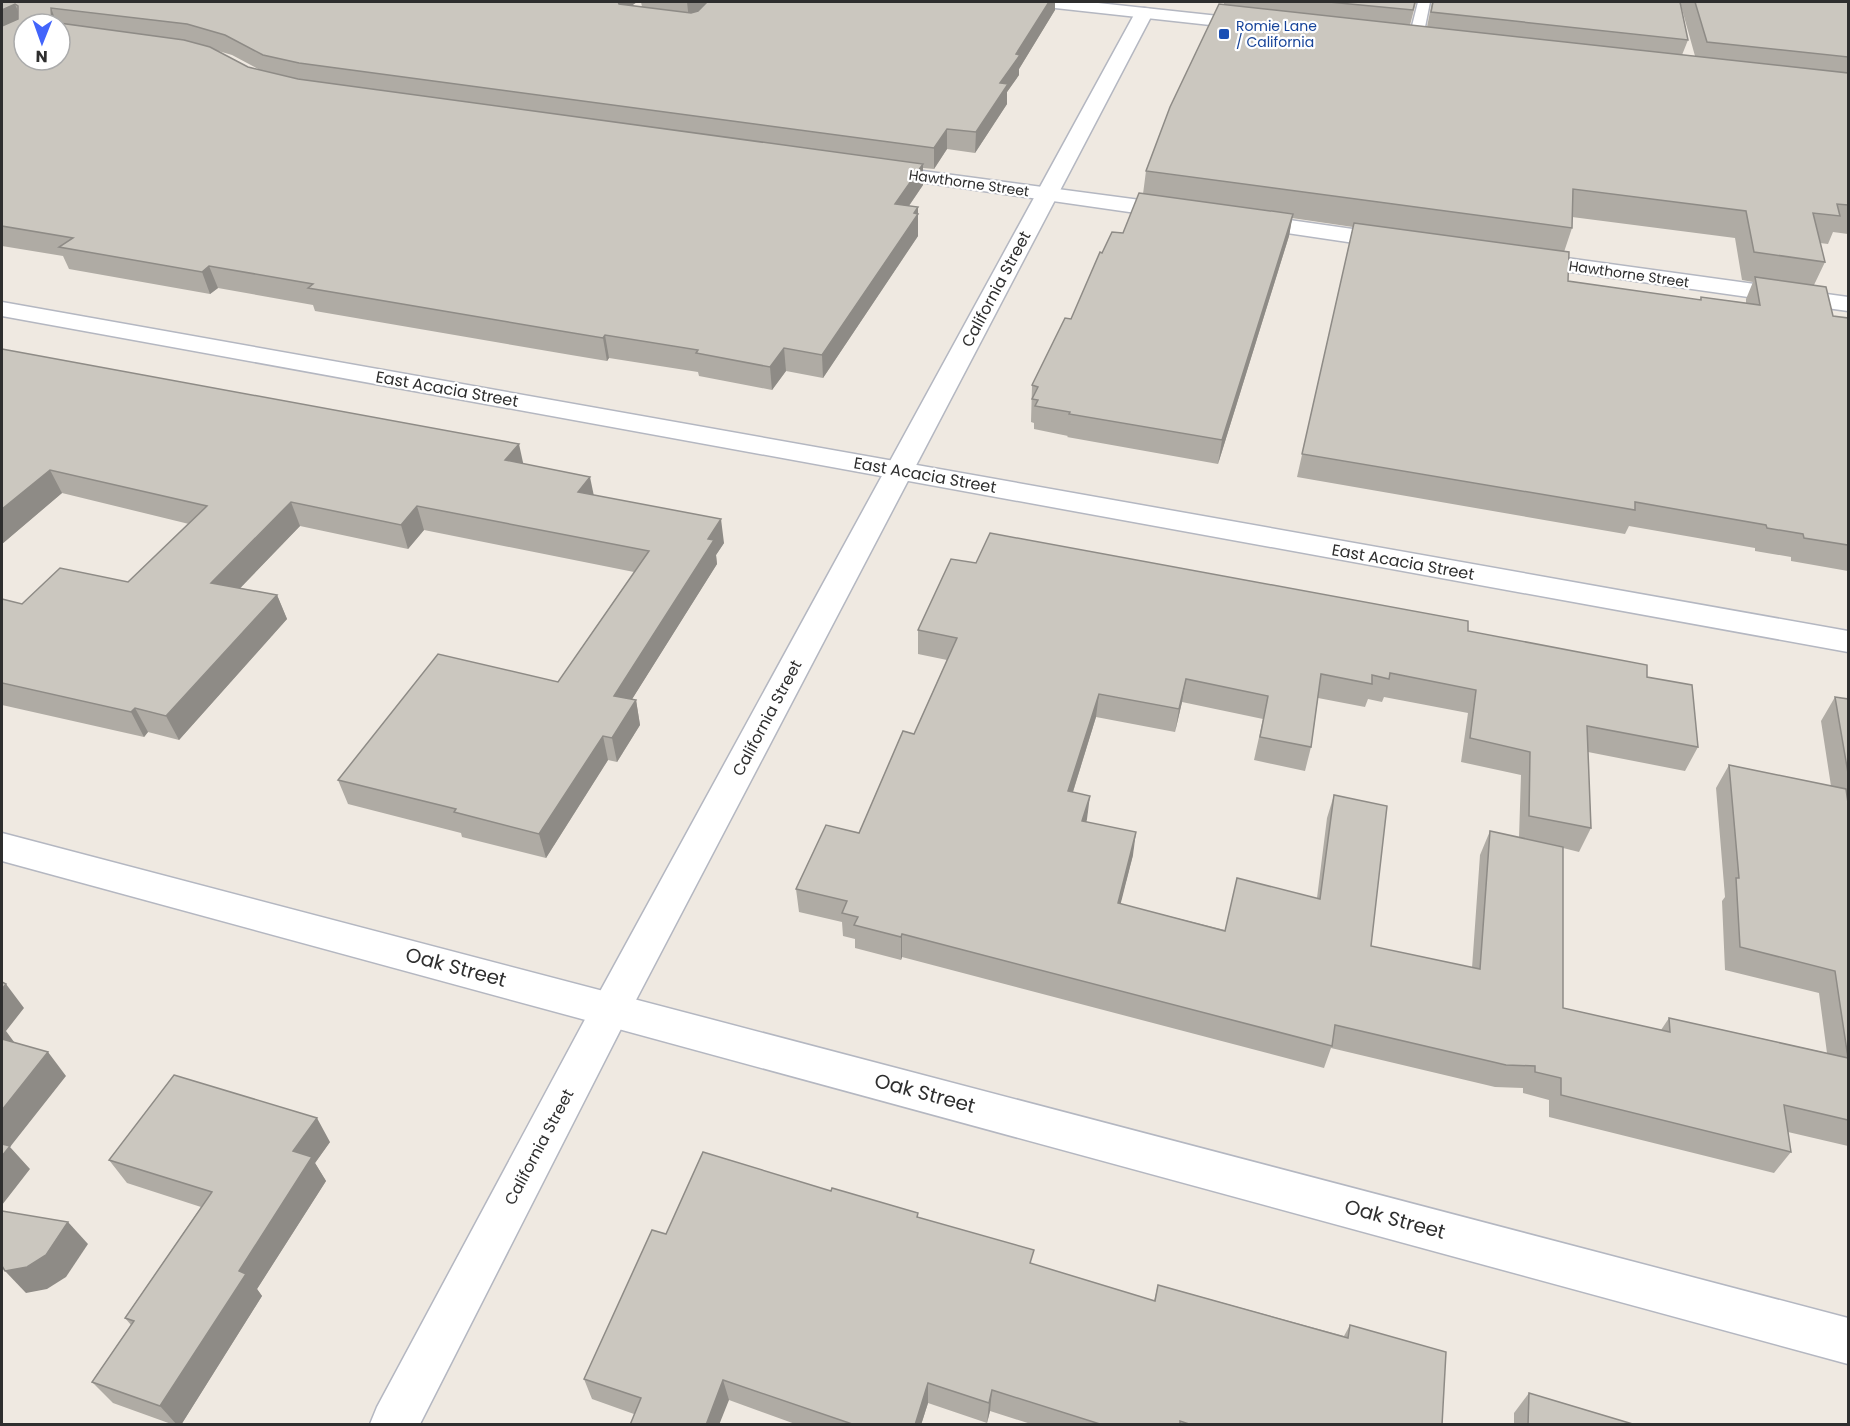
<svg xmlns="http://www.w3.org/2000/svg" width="1850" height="1426" viewBox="0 0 1850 1426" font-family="Poppins,sans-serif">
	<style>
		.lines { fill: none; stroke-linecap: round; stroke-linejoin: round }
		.service-casing { stroke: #b4b7c1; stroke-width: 3 }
		.minor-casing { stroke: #b4b7c1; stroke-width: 3 }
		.tertiary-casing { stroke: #b4b7c1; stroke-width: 3 }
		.secondary-casing { stroke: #b4b7c1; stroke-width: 3 }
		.service { fill: #fff; fill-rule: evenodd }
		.minor { fill: #fff; fill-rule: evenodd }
		.tertiary { fill: #fff; fill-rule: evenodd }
		.secondary { fill: #fff; fill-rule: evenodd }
		.wall { fill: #afaba4; fill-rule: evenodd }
		.shaded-wall { fill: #8e8b86 }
		.building { fill: #cbc7bf; stroke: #8e8b86; stroke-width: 1.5; fill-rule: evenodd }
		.transit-dot { fill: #1a4fb4; stroke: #fff; stroke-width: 2 }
		.labels { text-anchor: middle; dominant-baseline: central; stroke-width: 4.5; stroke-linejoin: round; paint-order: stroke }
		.far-transit-label { font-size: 14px; fill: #164399; stroke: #fff; text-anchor: start }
		.far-street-label { font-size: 14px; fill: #2e2e2e; stroke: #fff }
		.street-label { font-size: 16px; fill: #2e2e2e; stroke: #fff }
		.near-street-label { font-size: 20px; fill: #2e2e2e; stroke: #fff }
	</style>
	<rect width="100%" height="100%" fill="#efe9e1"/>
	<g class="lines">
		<defs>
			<path id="service" d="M1418,2H1430L1422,42L1415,46L1408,42Z"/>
			<g id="minor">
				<path d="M878,165L1178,205L1186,207L1189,212L1186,217L1178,219L871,175L867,171L871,167Z"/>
				<path d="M1247,214L1395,235L1403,237L1406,242L1403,247L1395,249L1239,226L1236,221L1239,216Z"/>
				<path d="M1523,252L1848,297V311L1515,264L1511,259L1515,254Z"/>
				<path d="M2,302L1848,631V652L2,316Z"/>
				<path d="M2,833L1848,1318V1364L2,861Z"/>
			</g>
			<path id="tertiary" d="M1144,8L1150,9L1153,13L625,1021L420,1424H370L377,1407L597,997L1135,13L1138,9Z"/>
			<path id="secondary" d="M1037,2H1089L1256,20L1262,21L1265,25L1262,29L1256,30L1046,7L1040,6Z"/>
		</defs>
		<!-- service casing -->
		<use href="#service" class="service-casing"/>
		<!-- minor casing -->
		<use href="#minor" class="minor-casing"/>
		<!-- tertiary casing -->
		<use href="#tertiary" class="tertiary-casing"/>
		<!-- secondary casing -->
		<use href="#secondary" class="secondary-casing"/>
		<!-- service -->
		<use href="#service" class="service"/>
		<!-- minor -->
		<use href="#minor" class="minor"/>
		<!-- tertiary -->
		<use href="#tertiary" class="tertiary"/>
		<!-- secondary -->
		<use href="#secondary" class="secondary"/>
	</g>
	<!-- wall -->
	<g class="wall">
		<path d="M2,2H637L631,6L642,7L641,2H1055V10L1019,69V75L1007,92V104L975,153L947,149L934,169L923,168V185L909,206L918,207V236L823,378L786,371L772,390L699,376L698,372L609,358L607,361L571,355L315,311L313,305L218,288L210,294L69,269L63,256L2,246ZM215,50L232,55L260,70L248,67Z"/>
		<path d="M1224,2H1416L1410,25L1427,27L1432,2H1431H1680L1688,40L1682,55L1695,56L1680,2H1848V234L1833,232L1828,244L1820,243L1825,262L1814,285L1833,316L1848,318V571L1791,561V557L1755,551V548L1629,526L1625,534L1297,477L1353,227L1292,218L1289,236L1218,464L1067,437L1068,436L1034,429V423L1031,422L1032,385L1071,319L1102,253L1123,233L1143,194L1146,171L1224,5ZM1572,217L1735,238L1742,280L1753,282L1746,299V303L1701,297L1700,300L1568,281L1564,252L1572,228Z"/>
		<path d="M2,349L523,464L593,495L724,543L716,555L717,564L632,699L636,700L640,725L617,762L608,760L546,858L462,837L461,833L348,804L338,780L558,682L634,572L424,530L408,549L300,526L240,588L277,595L287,619L179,740L148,732L144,737L2,705V599L22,604L128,582L189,524L62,493L2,544Z"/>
		<path d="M976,563L1468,631L1647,677L1698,747L1685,771L1588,752L1591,828L1579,852L1563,848V1008L1661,1030L1669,1018L1827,1053L1819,993L1725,970L1722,901L1725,897L1716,788L1729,765L1831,786L1821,721L1835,697L1848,699V1146L1788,1132L1791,1152L1774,1173L1549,1117V1100L1523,1093V1088L1495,1087L1331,1048L1324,1068L902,957L901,960L855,948V939L843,936L842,922L799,912L796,889L859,833L914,734L947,660L918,654V630ZM1384,697L1468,713L1461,762L1521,775L1519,838L1490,831L1480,855L1472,968L1371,946L1334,795L1327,818L1317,898L1225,930L1120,904L1133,855L1086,822L1087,819L1073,792L1096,717L1175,732L1182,702L1263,719L1254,760L1305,771L1311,747L1318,698L1365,707L1368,699L1382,702Z"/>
		<path d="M330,1142L315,1163L326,1181L257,1289L262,1296L181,1425H174L113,1403L92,1382L131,1325L125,1318L201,1207L127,1183L109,1160Z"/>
		<path d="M831,1191L918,1213V1217L1033,1264L1154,1301L1158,1285L1344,1336L1350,1325L1442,1425H1034L990,1411L987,1423L928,1403L921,1425H798L729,1400L634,1414L592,1399L584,1379L666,1234Z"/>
		<path d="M1529,1393L1636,1425H1514V1413Z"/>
	</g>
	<!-- shaded-wall -->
	<g class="shaded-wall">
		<path d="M617,2H637L621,13Z"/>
		<path d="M687,2H709L689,20Z"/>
		<path d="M1049,2H1055V10L1019,69V75L1007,92V104L975,153L976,132L1000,83L1016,54Z"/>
		<path d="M15,4L23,23L2,32V10Z"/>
		<path d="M51,8L57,24L52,22Z"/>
		<path d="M947,129V149L934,169V148Z"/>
		<path d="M923,164V185L895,226V204Z"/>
		<path d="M918,207V236L823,378L822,355Z"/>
		<path d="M1293,214L1289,236L1218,464L1222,440Z"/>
		<path d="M209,266L218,288L210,294L202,272Z"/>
		<path d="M605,335L609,358L607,361L603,338Z"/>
		<path d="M784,348L786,371L772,390L770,367Z"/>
		<path d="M519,444L524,467L505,460Z"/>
		<path d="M50,470L62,493L2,544V509Z"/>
		<path d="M590,477L595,501L578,492Z"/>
		<path d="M291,502L300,526L222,607L211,583Z"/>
		<path d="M417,506L424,530L408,549L401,525Z"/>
		<path d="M721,519L724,543L716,555L717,564L619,720L614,696L708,539Z"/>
		<path d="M277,595L287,619L179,740L166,716Z"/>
		<path d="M1186,679L1182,702L1175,732L1179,709Z"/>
		<path d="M1099,694L1096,717L1066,814L1068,791Z"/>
		<path d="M636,700L640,725L617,762L612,738Z"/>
		<path d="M135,708L148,732L144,737L131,712Z"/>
		<path d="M603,736L608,760L546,858L539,834Z"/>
		<path d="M1090,796L1087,819L1079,844L1082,821Z"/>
		<path d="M1136,832L1133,855L1115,926L1118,903Z"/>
		<path d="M902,934V957L901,960V937Z"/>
		<path d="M6,984L24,1008L6,1031L17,1046L2,1053V989Z"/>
		<path d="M48,1052L66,1076L10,1147L30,1169L2,1205V1110Z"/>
		<path d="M317,1118L330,1142L315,1163L326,1181L257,1289L262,1296L181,1425H177L160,1406L239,1271L293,1151Z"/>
		<path d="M68,1222L88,1244L66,1277L47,1289L26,1293L5,1271Z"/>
		<path d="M723,1380L729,1400L719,1425H706Z"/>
		<path d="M928,1383V1403L921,1425H915Z"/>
		<path d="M992,1390L990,1411L987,1423L989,1403Z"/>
	</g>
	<!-- building -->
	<g class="building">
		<path d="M2,2H618L619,4L691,13L698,11L707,2H1049L1016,54L1020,55L1000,83L1008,84L976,132L947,129L934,148L299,63L263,55L225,35L187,24L51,8L52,22L184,40L210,47L248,67L298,79L923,164L895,204L918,207L914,213L918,214L822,355L784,348L770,367L696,353L698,350L605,335L603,338L567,332L308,288L313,284L209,266L202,272L59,247L73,238L2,226V26L18,19V6L15,4L2,10ZM24,24H60V60H24Z"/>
		<path d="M1329,2H1415L1413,10Z"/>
		<path d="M1433,2H1680L1688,40L1431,12Z"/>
		<path d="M1695,2H1848V57L1707,42Z"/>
		<path d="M1219,4L1848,73V205L1837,204L1840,216L1813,213L1825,262L1754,252L1746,211L1573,189L1572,228L1146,171L1170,107Z"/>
		<path d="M1139,193L1293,214L1222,440L1069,414L1070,412L1035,406L1038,400L1032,399L1038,387L1032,385L1065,318L1071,319L1100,252L1102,253L1112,232L1123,233Z"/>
		<path d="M1354,223L1569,252L1568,281L1701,300V297L1760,305L1755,277L1826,287L1833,316L1848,318V545L1804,538L1803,534L1767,528L1766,525L1635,502V510L1302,454Z"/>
		<path d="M2,349L519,444L505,460L590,477L578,492L721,519L708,539L714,540L614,696L636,700L612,738L603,736L539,834L454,812L456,809L338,780L438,654L558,682L649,551L417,506L401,525L291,502L211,583L277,595L166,716L135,708L131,712L2,683V599L22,604L60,568L128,582L207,506L50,470L2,509Z"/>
		<path d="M990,533L1468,621V631L1647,665V677L1692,685L1698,747L1587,726L1591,828L1529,816L1530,752L1470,738L1476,690L1390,673L1389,679L1372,675V684L1321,674L1311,747L1260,737L1268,696L1186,679L1179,709L1099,694L1068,791L1090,796L1082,821L1136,832L1118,903L1225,931L1237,878L1320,899L1334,795L1387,806L1371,946L1480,969L1490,831L1563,847V1008L1670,1032L1669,1018L1848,1058L1835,971L1740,947L1736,878H1739L1729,765L1846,789L1848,803V1120L1784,1105L1791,1152L1561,1095V1078L1535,1072V1066L1506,1065L1335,1025L1332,1046L902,934L901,937L854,925L858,917L842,913L847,901L796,889L826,825L859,833L903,731L914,734L957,638L918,630L951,559L976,563Z"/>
		<path d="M1835,697L1848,699V773Z"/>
		<path d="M2,982L6,984L2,989Z"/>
		<path d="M2,1039L48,1052L2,1110Z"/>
		<path d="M174,1075L317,1118L293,1151L312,1157L239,1271L246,1274L160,1406L92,1382L134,1321L125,1318L212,1192L109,1160Z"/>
		<path d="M2,1144L10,1146L2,1156Z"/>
		<path d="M703,1152L831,1191L832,1188L918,1213L917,1217L1034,1250L1030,1263L1155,1301L1158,1285L1348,1338L1350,1325L1446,1352L1442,1425H1192L1180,1421V1425H1103L992,1390L989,1403L928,1383L915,1425H855L723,1380L706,1425H630L641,1398L584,1379L652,1230L666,1234Z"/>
		<path d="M2,1211L68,1222L46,1255L27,1267L5,1271L2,1266Z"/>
		<path d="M1529,1393L1636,1425H1528Z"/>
	</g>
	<!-- markers -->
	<rect class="transit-dot" x="1218" y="28" width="12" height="12" rx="3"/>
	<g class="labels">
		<!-- far-transit labels -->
		<g class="far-transit-label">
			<text x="1236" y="26">Romie Lane<tspan x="1236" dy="16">/ California</tspan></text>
		</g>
		<!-- far-street labels -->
		<g class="far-street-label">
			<text transform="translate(969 183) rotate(8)">Hawthorne Street</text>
			<text transform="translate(1629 274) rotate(8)">Hawthorne Street</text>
		</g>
		<!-- street labels -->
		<g class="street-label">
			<text transform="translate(996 289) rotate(-62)">California Street</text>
			<text transform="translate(447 389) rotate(10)">East Acacia Street</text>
			<text transform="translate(925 475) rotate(10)">East Acacia Street</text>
			<text transform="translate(1403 562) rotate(10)">East Acacia Street</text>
			<text transform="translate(767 718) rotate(-62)">California Street</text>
			<text transform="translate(539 1147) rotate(-62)">California Street</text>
		</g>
		<!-- near-street labels -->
		<g class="near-street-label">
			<text transform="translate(456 967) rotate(15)">Oak Street</text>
			<text transform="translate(925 1093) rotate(15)">Oak Street</text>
			<text transform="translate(1395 1219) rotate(15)">Oak Street</text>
		</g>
	</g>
	<!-- border -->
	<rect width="1850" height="1426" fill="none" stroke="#2e2e2e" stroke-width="6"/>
	<!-- north arrow -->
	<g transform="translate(42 42) rotate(181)"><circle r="28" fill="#ffffff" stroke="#ababab" stroke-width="1.5"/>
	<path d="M0-4.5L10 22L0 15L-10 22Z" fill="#4264fb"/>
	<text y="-9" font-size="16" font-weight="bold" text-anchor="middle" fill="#2e2e2e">N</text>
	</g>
</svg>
